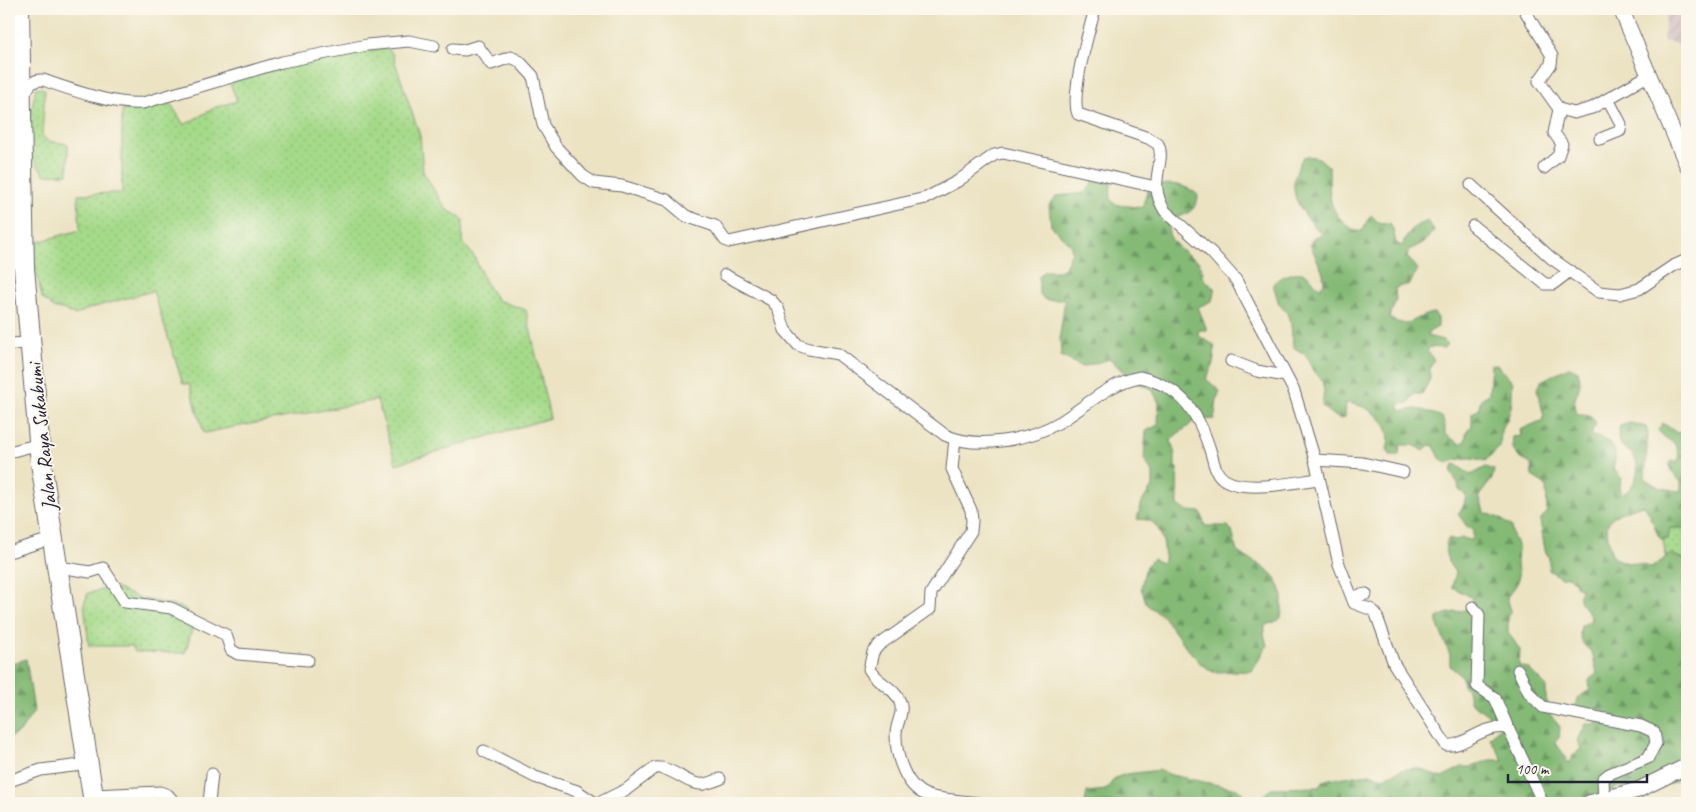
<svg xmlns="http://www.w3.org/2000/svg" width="1696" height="812" viewBox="0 0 1696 812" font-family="Caveat,sans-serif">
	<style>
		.industrial { fill: url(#industrial-furrows) }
		.grass { fill: url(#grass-dots); stroke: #647e62 }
		.forest { fill: url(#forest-firs); stroke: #536e58 }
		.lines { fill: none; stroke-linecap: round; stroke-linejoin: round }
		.street-casing { stroke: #69666a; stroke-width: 13 }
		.secondary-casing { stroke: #69666a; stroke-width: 17 }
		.highway-casing { stroke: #69666a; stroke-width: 22 }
		.street { stroke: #fff; stroke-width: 11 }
		.secondary { stroke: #fff; stroke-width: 15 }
		.highway { stroke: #fff; stroke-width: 20 }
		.labels { text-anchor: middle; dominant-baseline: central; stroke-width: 4; stroke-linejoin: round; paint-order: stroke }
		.street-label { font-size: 21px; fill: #22223b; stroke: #fbf7ec }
	</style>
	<defs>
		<pattern id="industrial-furrows" width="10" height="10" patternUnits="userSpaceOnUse" patternTransform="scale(1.25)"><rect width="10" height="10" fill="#d2bfc0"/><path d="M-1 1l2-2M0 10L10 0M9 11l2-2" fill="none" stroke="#b4a4a6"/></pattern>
		<pattern id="grass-dots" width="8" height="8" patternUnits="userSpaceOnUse" patternTransform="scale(1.25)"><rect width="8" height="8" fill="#a5da8a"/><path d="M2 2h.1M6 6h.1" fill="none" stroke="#8ebb78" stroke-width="1.8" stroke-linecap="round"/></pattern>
		<pattern id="forest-firs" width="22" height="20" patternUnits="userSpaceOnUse" patternTransform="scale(1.25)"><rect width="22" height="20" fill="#84ba76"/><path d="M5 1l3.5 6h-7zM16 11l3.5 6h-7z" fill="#6c9762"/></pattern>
	</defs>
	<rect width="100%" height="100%" fill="#fbf7ec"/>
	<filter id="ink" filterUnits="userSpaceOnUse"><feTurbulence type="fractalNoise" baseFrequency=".02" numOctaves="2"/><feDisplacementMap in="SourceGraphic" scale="10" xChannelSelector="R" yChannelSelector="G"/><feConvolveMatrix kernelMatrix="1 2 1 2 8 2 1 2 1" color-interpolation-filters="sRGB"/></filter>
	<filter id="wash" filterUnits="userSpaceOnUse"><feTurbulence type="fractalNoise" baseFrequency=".0096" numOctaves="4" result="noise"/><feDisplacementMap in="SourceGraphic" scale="20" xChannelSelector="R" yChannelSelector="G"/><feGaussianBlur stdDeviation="1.12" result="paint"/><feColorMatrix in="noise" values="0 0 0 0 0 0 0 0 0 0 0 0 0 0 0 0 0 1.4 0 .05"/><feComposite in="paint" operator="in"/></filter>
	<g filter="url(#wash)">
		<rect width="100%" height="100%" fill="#ece3c2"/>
		<!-- industrial -->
		<path class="industrial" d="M1667,9H1687V67L1684,64L1687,45L1663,41Z"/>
		<!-- grass -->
		<g class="grass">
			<path d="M387,48L392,53L420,136L423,172L446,209L463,219L462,241L475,258L485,282L497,300L526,310L550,418L396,464L377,400L204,433L189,384H183L153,291L91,308L75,315L62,309H55L42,298L30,244L80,230L78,194L122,193V111L168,99L184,125L216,107L237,101L229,80L343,54Z"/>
			<path d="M36,87L45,89L42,135L47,141L68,144V174L45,175L27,151L29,123Z"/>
			<path d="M1687,523V563L1667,561L1662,536L1670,527Z"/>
			<path d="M114,587L136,597L184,608L195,619L185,653L135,652L132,646H89L84,604L88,593Z"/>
		</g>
		<!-- forest -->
		<g class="forest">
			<path d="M1308,156L1319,158L1329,167C1330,192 1326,208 1347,225C1352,229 1355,232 1362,231L1371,215L1380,224L1390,223L1393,229L1396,243L1402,246C1408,233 1412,226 1427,221L1434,231L1423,243L1409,250L1407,257L1418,269L1410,284L1395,288L1396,300L1389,318C1410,331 1415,315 1434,313L1438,318V327L1429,332L1427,336L1443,340L1447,344L1444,348L1430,347L1427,351L1434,360L1430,367V379L1422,394H1414L1408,403L1399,404V409C1405,413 1409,409 1416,409C1424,410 1434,414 1442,417L1445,426V434L1460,444L1465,441L1467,430L1472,426V413L1478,410L1481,399L1489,394L1491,364L1497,365L1513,382L1511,407L1507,420L1501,430L1500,447L1485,461C1468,455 1461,459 1446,463L1440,458L1434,446L1429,445L1424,451L1413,445H1400L1399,455H1390L1387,449C1396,424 1369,404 1346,403L1345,417L1341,419L1336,417L1322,406L1324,391L1322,380L1313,371L1307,356L1293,347L1291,325L1287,313L1279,304L1273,284C1279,276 1298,269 1307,275C1312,278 1315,284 1319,288L1324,284L1323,273L1310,244L1314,237L1323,235C1299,210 1283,192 1303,157Z"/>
			<path d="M1096,173L1112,177C1107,213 1115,202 1142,208L1147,191C1163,180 1184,183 1198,195C1198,212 1183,215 1169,221C1163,240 1186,254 1199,262L1203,278L1215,289L1212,301L1198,307L1207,330H1199L1198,334L1202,338L1214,345C1216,357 1212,369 1206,379L1220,391C1215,401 1217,409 1214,419L1194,420C1187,430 1178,431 1171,440L1175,455V468H1177L1178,505L1187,511L1201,512L1205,526H1228L1232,531L1237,552C1262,567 1284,573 1282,605C1282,608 1282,614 1281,617C1278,623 1269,622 1265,626L1264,634L1267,646L1252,671L1213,672L1201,664L1187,648L1162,615L1147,605L1141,588L1146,566L1153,559L1161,563L1164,560C1166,549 1162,529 1152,522C1148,519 1142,520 1137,519L1142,502L1153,485V473L1144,459L1146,431L1158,425L1159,403L1152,389L1134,382L1110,359L1082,367L1061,356L1060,334L1065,300H1045L1039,293V276L1044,271H1058L1065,268L1072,251L1070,244L1051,226L1049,205L1057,196L1085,193L1090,187Z"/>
			<path d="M1569,367L1578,371C1579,374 1580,380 1580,383C1578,396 1569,404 1579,415C1587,415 1592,415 1596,424L1592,431V436C1612,440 1619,448 1613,468L1622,479L1619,487L1622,494C1635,489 1642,469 1634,456C1630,451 1622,448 1619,442C1617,437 1619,431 1620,426L1630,423L1646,427L1648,431L1645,479L1658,487L1678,491L1681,490V482L1671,471L1669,464L1671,461H1679C1677,436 1670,446 1658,430L1663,423L1677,433L1687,430V525L1681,529L1678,526L1676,529L1670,528L1668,539H1661C1652,528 1653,513 1642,505C1606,518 1602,516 1612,555C1624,567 1637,560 1651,568L1671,554L1684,559L1687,558V671L1684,675L1687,677V727L1680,738L1687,744V763L1676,782L1629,790L1619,786L1602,798L1585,797L1580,803H1495L1484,801L1477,803H1085L1087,792L1106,790L1115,778L1126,774L1160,770L1171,775L1237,789L1250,798L1259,800L1271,788L1319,787L1323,781L1329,779L1370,774L1383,778L1401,770L1412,768L1425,770L1435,776L1442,777L1462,767H1471L1489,760H1503L1490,738L1502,725L1470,702L1468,689L1463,686L1462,676L1450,666V655L1437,623V618C1448,610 1465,614 1474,605L1471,597L1452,587L1456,573C1448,565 1441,547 1449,538L1456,540L1462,538L1471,540L1473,538V529L1468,528L1458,514L1464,505L1466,495L1459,490L1458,483L1451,473L1452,466L1455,464L1471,475L1486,467L1494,470L1492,479L1479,496L1484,512L1499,518L1511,526C1512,538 1517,541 1518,549C1518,553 1517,557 1517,561C1518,583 1523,577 1507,597L1511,611L1508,618V632L1520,650L1519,666L1528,668L1546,686V709L1560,727L1559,738L1555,742L1567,759L1566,762H1571L1573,755L1581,749L1578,740L1586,724H1595L1598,720L1596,709L1601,706L1585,713L1578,711L1576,704L1577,698L1590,690L1589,680L1597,673L1592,652C1583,646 1578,638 1581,626L1590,621L1591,618C1586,605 1573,603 1582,589L1575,586V583L1568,576L1561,578L1549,570V558L1545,550L1540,521L1547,511L1546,485L1532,476L1531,464C1519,458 1510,452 1513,437L1521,436L1520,430L1543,420L1542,417L1544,416L1537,389L1541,381Z"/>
			<path d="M26,659L34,711L20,732L9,738V665Z"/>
		</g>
	</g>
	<g filter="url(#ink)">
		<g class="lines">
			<defs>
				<g id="street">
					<path d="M1095,9C1089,30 1070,95 1078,114L1148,138L1158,144C1167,162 1146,182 1165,211L1212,253L1236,280L1294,391L1315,460L1339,564L1354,603L1372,610L1376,614L1394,664L1446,745C1464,748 1481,724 1508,728L1543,803"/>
					<path d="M1524,9L1552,56L1551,64L1539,81L1559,109L1574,113L1592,108L1649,75"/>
					<path d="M453,49L465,50L478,46L491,64L511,57L519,61L533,76L543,125L556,147L583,176L594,183L622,186L667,200L686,216L715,226L725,240L729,242L926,198L958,181L994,155L1003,153L1156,187"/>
					<path d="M23,97C28,88 31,79 43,80C69,89 116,106 143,103L282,62L367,45L409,41L434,46"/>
					<path d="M1600,139L1620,131L1621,124L1608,99"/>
					<path d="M1544,168L1558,156L1562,144L1554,133L1559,109"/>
					<path d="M1471,185L1551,258L1599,292L1620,294L1639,289L1673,266L1687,260"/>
					<path d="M1473,226L1545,284H1553L1570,271"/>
					<path d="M9,233L24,234"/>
					<path d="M725,275L771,300L778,308L785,330L798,345L809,349L838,354L945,435C977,450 1029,440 1060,422C1085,407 1110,382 1140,377C1183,387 1199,414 1211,453C1214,463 1215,474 1225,480C1247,493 1294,482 1319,479"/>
					<path d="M9,344L31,343"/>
					<path d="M1231,361L1257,371L1285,376"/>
					<path d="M955,439L952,469L971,510L972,521L971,531L931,593L930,609L879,645L873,652L869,669C877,684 898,688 901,706C903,715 895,726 896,736C896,757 906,789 929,796C945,800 963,801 979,803"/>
					<path d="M9,452L40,444"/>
					<path d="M1315,460L1363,463L1403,472"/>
					<path d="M9,552L54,538"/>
					<path d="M59,567L90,572L103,568L125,602L171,608L226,635L231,650L238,654L308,660"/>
					<path d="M1352,597L1366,594"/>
					<path d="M1473,607L1479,615L1477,686L1495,698L1508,728"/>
					<path d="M1518,670L1529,693L1543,707L1641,726L1654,732L1656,743L1648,758L1609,774L1603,779L1604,800"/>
					<path d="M484,751L535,777L577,791L595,803"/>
					<path d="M9,781L41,770L89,764"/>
					<path d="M93,795L160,792L168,795L175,803"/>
					<path d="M209,803L212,774"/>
					<path d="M599,803L627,789L655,768C673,766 687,786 704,784C709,783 715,781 720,779"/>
				</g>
				<g id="secondary">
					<path d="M1621,9L1687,165"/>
					<path d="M1589,803L1638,790L1687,766"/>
				</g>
				<path id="highway" d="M19,9L24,268L41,463L94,803"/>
			</defs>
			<!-- street casing -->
			<use href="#street" class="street-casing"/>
			<!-- secondary casing -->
			<use href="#secondary" class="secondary-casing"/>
			<!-- highway casing -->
			<use href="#highway" class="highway-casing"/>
			<!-- street -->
			<use href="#street" class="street"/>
			<!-- secondary -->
			<use href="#secondary" class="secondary"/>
			<!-- highway -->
			<use href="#highway" class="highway"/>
		</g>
	</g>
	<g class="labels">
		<!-- street labels -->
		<g class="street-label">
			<text transform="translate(42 437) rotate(-96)">Jalan Raya Sukabumi</text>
		</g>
	</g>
	<!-- margin -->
	<rect width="1696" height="812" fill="none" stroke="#fbf7ec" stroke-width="30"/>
	<!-- scale -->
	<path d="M1508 774v8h139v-8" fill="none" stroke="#22223b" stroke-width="2.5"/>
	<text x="1516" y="774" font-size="15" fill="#22223b" stroke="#fbf7ec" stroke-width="4" paint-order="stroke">100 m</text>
</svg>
